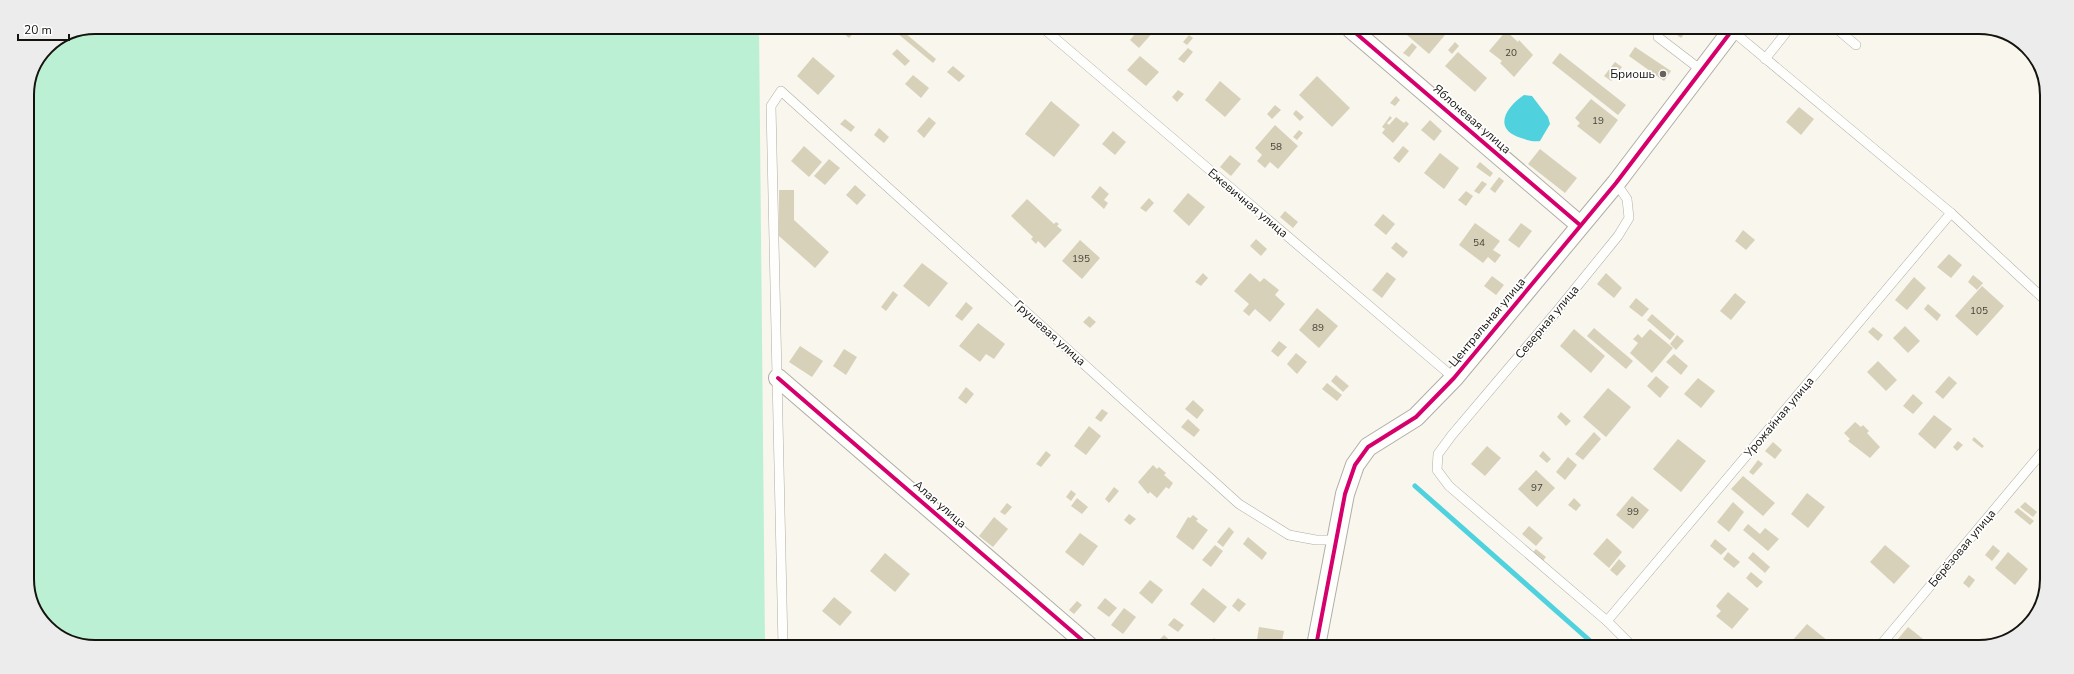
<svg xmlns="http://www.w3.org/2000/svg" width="2074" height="674" viewBox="0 0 2074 674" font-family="'Nunito Sans',sans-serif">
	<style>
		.green { fill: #bcf0d4 }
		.water { fill: #50d2de }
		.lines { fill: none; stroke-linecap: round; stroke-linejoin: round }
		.stream { stroke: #50d2de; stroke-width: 5 }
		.building { fill: #d8d1b9 }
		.lane-casing { stroke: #b0ada6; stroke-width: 10 }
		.street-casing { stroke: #b0ada6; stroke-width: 20 }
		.lane { stroke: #fefefc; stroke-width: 9 }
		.street { stroke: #fefefc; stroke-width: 18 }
		.cycleway-casing { stroke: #fff; stroke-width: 6 }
		.cycleway { stroke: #d6006c; stroke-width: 4 }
		.poi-dot { fill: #65625b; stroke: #fff; stroke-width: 1.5 }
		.labels { text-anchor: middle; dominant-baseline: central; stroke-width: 3.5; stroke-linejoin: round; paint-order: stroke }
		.number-label { font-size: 10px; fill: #464238 }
		.poi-label { font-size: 12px; fill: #15130d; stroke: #fff; text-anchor: end }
		.street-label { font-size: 12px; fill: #15130d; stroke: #fff }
		.rim { fill: none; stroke: #15130d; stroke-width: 2 }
	</style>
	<rect width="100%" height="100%" fill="#f9f6ed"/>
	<!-- green -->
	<path class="green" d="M95,27L759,28L765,645H77L41,621L27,584V94L32,69L47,47L69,32Z"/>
	<!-- water -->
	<path class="water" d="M1524,95L1532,96L1548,117L1550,124L1540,141C1533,142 1528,140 1521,138C1492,129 1506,107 1524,95Z"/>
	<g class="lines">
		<!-- stream -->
		<path class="stream" d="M1415,486L1597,647"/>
	</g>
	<!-- building -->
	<g class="building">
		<path d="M837,28H858L849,38Z"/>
		<path d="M891,28H899L936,59L933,63Z"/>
		<path d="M1140,28L1155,30L1139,48L1130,40Z"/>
		<path d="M1400,29H1437L1445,35L1429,54Z"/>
		<path d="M1669,29H1688L1681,38Z"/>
		<path d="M1506,31L1518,42L1519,40L1533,55L1514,77L1500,63L1502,61L1489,51Z"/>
		<path d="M1189,35L1193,38L1187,45L1183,42Z"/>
		<path d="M1455,42L1459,46L1452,54L1448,50Z"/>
		<path d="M1412,43L1417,47L1409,57L1403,53Z"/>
		<path d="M1635,47L1671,71L1664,81L1629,56Z"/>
		<path d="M1188,48L1193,52L1184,63L1178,59Z"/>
		<path d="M897,49L910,61L905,66L892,54Z"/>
		<path d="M1458,52L1487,78L1475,92L1445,66Z"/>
		<path d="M1560,53L1626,105L1618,115L1552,63Z"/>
		<path d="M1140,56L1159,72L1146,86L1127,70Z"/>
		<path d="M813,57L835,76L818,95L797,76Z"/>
		<path d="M1615,62L1622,67L1611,81L1604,76Z"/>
		<path d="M953,66L965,76L959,82L947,72Z"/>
		<path d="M913,75L929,88L921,98L905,84Z"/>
		<path d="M1317,76L1350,108L1332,127L1299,95Z"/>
		<path d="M1220,81L1241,99L1225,117L1205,100Z"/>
		<path d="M1178,90L1184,94L1177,102L1172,97Z"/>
		<path d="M1396,96L1400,100L1395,106L1390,103Z"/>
		<path d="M1591,99L1618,120L1600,144L1577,126L1580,123L1575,118Z"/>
		<path d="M1051,101L1080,125L1054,157L1025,134Z"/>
		<path d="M1275,105L1281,110L1272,119L1267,114Z"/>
		<path d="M1799,107L1814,119L1801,135L1786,122Z"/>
		<path d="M1296,110L1304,117L1300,121L1293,114Z"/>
		<path d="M1390,116L1392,118L1387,123L1389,125L1396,117L1404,123L1406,121L1409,124L1393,143L1382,133L1385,129L1382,127Z"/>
		<path d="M929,117L936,123L924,138L917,131Z"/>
		<path d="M845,119L855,127L851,132L840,124Z"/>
		<path d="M1430,120L1442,131L1434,141L1421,130Z"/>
		<path d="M1275,125L1298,146L1278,169L1270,162L1265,168L1257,161L1262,155L1255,148Z"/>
		<path d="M879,128L889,137L884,143L874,135Z"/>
		<path d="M1299,130L1303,133L1297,140L1293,137Z"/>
		<path d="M1113,131L1126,142L1115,155L1102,144Z"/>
		<path d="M804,146L822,162L809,177L791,161Z"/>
		<path d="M1403,146L1409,151L1399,163L1393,158Z"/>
		<path d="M1540,149L1577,178L1565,193L1528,164Z"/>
		<path d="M1440,153L1459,168L1444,189L1424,173Z"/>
		<path d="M1230,155L1241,164L1231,176L1220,167Z"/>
		<path d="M829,159L840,168L825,185L814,176Z"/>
		<path d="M1480,162L1493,173L1490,177L1476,167Z"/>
		<path d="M1499,177L1504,181L1495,193L1490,189Z"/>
		<path d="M1482,181L1487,184L1479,194L1474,191Z"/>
		<path d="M855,185L866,195L857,205L846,195Z"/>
		<path d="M1100,186L1109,194L1104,200L1108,203L1104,209L1091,197Z"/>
		<path d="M779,190H794V220L829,252L815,268L779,236Z"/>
		<path d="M1466,191L1473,196L1466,206L1458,200Z"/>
		<path d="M1188,193L1205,207L1189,226L1173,211Z"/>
		<path d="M1149,198L1154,203L1146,212L1140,208Z"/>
		<path d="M1027,199L1054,224L1056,222L1059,224L1057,226L1062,230L1045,248L1038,241L1036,244L1031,239L1033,237L1011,216Z"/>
		<path d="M1285,211L1298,222L1293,228L1280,217Z"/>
		<path d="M1383,214L1395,224L1386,235L1374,225Z"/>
		<path d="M1475,223L1500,241L1493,250L1501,255L1495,263L1488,257L1483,263L1459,245Z"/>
		<path d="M1521,223L1532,231L1519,248L1508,240Z"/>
		<path d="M1743,230L1755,240L1746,250L1735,241Z"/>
		<path d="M1256,239L1267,249L1261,256L1250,246Z"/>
		<path d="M1080,240L1100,258L1082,279L1062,261Z"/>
		<path d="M1396,242L1408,252L1403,258L1391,248Z"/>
		<path d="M1949,254L1962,265L1951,278L1937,267Z"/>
		<path d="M922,263L948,283L929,307L903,286Z"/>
		<path d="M1387,272L1396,279L1382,298L1372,290Z"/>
		<path d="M1203,273L1208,278L1201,286L1195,282Z"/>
		<path d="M1250,273L1260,282L1264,278L1279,290L1275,295L1285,304L1270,322L1255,309L1249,316L1243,311L1249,304L1234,291Z"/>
		<path d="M1606,273L1622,288L1614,298L1597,284Z"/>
		<path d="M1973,275L1983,283L1977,290L1968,282Z"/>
		<path d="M1492,276L1504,285L1496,295L1484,286Z"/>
		<path d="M1914,277L1926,288L1907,310L1895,300Z"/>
		<path d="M1982,286L2004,306L1977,336L1955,316Z"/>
		<path d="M893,291L898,295L886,311L881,307Z"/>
		<path d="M1735,293L1746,302L1731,320L1720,311Z"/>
		<path d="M1636,298L1649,309L1642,317L1629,307Z"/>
		<path d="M966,302L973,308L962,321L955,316Z"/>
		<path d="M1928,304L1941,315L1937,321L1924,309Z"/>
		<path d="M1317,308L1338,326L1319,348L1299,330Z"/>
		<path d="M1652,314L1675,334L1670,340L1647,320Z"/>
		<path d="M1089,316L1096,322L1090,328L1083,322Z"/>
		<path d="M978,323L1005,344L994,359L986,354L980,362L959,346Z"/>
		<path d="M1905,326L1920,341L1908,353L1893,338Z"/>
		<path d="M1873,327L1883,335L1878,341L1868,332Z"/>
		<path d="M1594,328L1633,361L1626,369L1587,336Z"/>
		<path d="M1574,329L1605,356L1591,373L1560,346Z"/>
		<path d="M1650,329L1673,348L1652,373L1630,353L1638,343L1633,339L1638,334L1642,338Z"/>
		<path d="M1677,335L1684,341L1676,350L1670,344Z"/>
		<path d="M1279,341L1287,347L1278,357L1271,351Z"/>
		<path d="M800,346L823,361L812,377L789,362Z"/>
		<path d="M844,349L857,357L846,375L833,366Z"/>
		<path d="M1296,353L1307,362L1297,374L1287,364Z"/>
		<path d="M1674,354L1688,366L1681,375L1666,362Z"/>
		<path d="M1878,361L1897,380L1886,391L1867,372Z"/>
		<path d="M1336,375L1349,386L1343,392L1331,381Z"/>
		<path d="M1656,376L1669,387L1660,398L1647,386Z"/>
		<path d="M1949,376L1957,383L1943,399L1935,392Z"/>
		<path d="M1698,378L1715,391L1701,408L1684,394Z"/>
		<path d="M1327,383L1342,395L1337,401L1322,389Z"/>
		<path d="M966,387L974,394L966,404L958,398Z"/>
		<path d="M1608,388L1631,407L1606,437L1583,417Z"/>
		<path d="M1913,394L1923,403L1913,414L1903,406Z"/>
		<path d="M1193,400L1204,410L1197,419L1185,409Z"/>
		<path d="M1102,409L1108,413L1101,422L1095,418Z"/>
		<path d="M1561,412L1571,421L1566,426L1557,417Z"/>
		<path d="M1934,415L1952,429L1935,449L1918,434Z"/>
		<path d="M1188,419L1200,430L1194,437L1181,427Z"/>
		<path d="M1855,422L1861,427L1863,425L1869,431L1867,433L1880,447L1870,458L1848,441L1850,439L1844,433Z"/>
		<path d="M1089,426L1101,436L1086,455L1074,446Z"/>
		<path d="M1594,432L1601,439L1583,460L1575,454Z"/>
		<path d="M1974,437L1984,446L1982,448L1972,440Z"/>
		<path d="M1678,439L1706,461L1681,492L1653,469Z"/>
		<path d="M1958,441L1963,445L1957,451L1953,447Z"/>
		<path d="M1773,442L1782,450L1775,459L1765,451Z"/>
		<path d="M1487,446L1501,458L1485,476L1471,464Z"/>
		<path d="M1046,451L1051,455L1041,467L1036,464Z"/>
		<path d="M1543,451L1551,459L1547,463L1539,456Z"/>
		<path d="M1568,457L1577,465L1565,480L1556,472Z"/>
		<path d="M1758,460L1763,464L1753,475L1749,472Z"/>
		<path d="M1153,465L1157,469L1159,467L1166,473L1164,475L1173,483L1169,489L1166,487L1157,498L1150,492L1148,494L1138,482Z"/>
		<path d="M1536,470L1555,488L1537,507L1518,489Z"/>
		<path d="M1743,476L1775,503L1763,516L1731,489Z"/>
		<path d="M1114,487L1119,491L1109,503L1105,499Z"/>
		<path d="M1071,490L1076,494L1071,501L1066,497Z"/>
		<path d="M1807,493L1825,507L1808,528L1791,514Z"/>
		<path d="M1632,496L1649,510L1633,529L1616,515Z"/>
		<path d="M1077,498L1088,507L1082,514L1071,506Z"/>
		<path d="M1574,498L1581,505L1576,511L1568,505Z"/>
		<path d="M1733,502L1744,512L1729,532L1717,522Z"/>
		<path d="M2025,502L2037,512L2033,517L2020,507Z"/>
		<path d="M1007,503L1012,507L1005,515L1000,512Z"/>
		<path d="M2018,508L2034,521L2030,525L2014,512Z"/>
		<path d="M1129,514L1136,519L1130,525L1124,520Z"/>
		<path d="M1193,515L1198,519L1196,521L1208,530L1193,550L1176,537L1188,517L1190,518Z"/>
		<path d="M994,517L1008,529L993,547L979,536Z"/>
		<path d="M1748,524L1760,534L1765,528L1779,539L1768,551L1743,530Z"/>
		<path d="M1529,526L1543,538L1536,546L1522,534Z"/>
		<path d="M1229,527L1234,532L1223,547L1217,542Z"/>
		<path d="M1080,533L1098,546L1083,566L1065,552Z"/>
		<path d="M1248,537L1267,553L1262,560L1243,544Z"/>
		<path d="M1607,538L1622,552L1609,568L1593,554Z"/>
		<path d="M1715,539L1727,549L1721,555L1710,546Z"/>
		<path d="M1215,545L1223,551L1211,567L1202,560Z"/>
		<path d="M1885,545L1910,566L1894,584L1870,562Z"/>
		<path d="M1993,545L2000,551L1992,561L1985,555Z"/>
		<path d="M1536,549L1546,557L1542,562L1532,553Z"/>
		<path d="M1728,552L1740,562L1734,568L1723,559Z"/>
		<path d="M1753,552L1770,567L1765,573L1748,558Z"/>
		<path d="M2008,552L2028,569L2015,585L1995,568Z"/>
		<path d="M885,553L910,574L895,592L870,571Z"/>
		<path d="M1619,559L1626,566L1617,576L1610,570Z"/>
		<path d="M1751,572L1763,582L1757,588L1746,578Z"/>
		<path d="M1969,575L1975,580L1969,588L1963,583Z"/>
		<path d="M1150,580L1163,590L1152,604L1139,593Z"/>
		<path d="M1203,588L1227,607L1214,623L1190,604Z"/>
		<path d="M1728,592L1749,609L1732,629L1716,616L1721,611L1716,606Z"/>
		<path d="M834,597L852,612L840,626L822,611Z"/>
		<path d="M1105,598L1117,608L1109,617L1097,608Z"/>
		<path d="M1238,598L1246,604L1239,612L1232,606Z"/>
		<path d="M1077,601L1082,605L1074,614L1069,610Z"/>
		<path d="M1124,608L1136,617L1123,634L1111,625Z"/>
		<path d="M1174,618L1184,625L1178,632L1168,625Z"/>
		<path d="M1807,624L1828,641L1823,647H1799L1792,641Z"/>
		<path d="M1259,627L1284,631L1281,646H1256Z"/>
		<path d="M1908,627L1933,647H1906L1897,640Z"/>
		<path d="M1164,635L1173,643L1170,646H1147L1153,639L1157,642Z"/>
		<path d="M1214,638L1225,646H1207Z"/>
	</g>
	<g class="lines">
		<defs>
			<g id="lane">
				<path d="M1043,28L1454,378"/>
				<path d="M1730,29L1951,213L2046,301"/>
				<path d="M1837,29L1856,45"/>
				<path d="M1658,37L1701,70"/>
				<path d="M1765,59L1789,29"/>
				<path d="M1616,183L1627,199L1629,218L1618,236L1557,311L1452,435L1438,454L1437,470L1449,486L1607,621L1633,647"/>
				<path d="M1607,621L1951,213"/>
				<path d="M783,646L771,106L781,91L1239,504L1289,535L1316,540H1337"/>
				<path d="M1879,647L2045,449"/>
			</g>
			<g id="street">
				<path d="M1351,29L1580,225"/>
				<path d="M778,378L1089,646"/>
				<path d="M1316,646L1345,494L1355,465L1368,447L1416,417L1454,378L1616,183L1733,29"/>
			</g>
		</defs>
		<!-- lane casing -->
		<use href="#lane" class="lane-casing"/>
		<!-- street casing -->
		<use href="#street" class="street-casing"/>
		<!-- lane -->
		<use href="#lane" class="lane"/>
		<!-- street -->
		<use href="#street" class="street"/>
		<defs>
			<g id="cycleway">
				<path d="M1351,29L1580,225"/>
				<path d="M778,378L1089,646"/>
				<path d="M1316,646L1345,494L1355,465L1368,447L1416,417L1454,378L1616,183L1733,29"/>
			</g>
		</defs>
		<!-- cycleway casing -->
		<use href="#cycleway" class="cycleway-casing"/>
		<!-- cycleway -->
		<use href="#cycleway" class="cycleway"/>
	</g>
	<!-- markers -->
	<circle class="poi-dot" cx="1663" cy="74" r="4"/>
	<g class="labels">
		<!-- number labels -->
		<g class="number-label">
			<text x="1511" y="53">20</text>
			<text x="1598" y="121">19</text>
			<text x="1276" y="147">58</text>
			<text x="1479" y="243">54</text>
			<text x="1081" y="259">195</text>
			<text x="1979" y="311">105</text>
			<text x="1318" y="328">89</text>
			<text x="1537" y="488">97</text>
			<text x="1633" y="512">99</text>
		</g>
		<!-- poi labels -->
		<g class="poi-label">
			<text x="1655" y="74">Бриошь</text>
		</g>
		<!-- street labels -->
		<g class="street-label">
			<text transform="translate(1472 119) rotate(41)">Яблоневая улица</text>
			<text transform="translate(1248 203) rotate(40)">Ежевичная улица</text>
			<text transform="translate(1487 322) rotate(-50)">Центральная улица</text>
			<text transform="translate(1547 322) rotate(-50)">Северная улица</text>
			<text transform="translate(1050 333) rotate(42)">Грушевая улица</text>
			<text transform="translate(1779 417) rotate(-50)">Урожайная улица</text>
			<text transform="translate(940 504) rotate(41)">Алая улица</text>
			<text transform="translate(1962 548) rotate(-50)">Берёзовая улица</text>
		</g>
	</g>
	<!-- crop -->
	<path d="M0 0H2074V674H0ZM95 34H1979A61 61 0 0 1 2040 95V579A61 61 0 0 1 1979 640H95A61 61 0 0 1 34 579V95A61 61 0 0 1 95 34Z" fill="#ececec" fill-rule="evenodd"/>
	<path class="rim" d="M95 34H1979A61 61 0 0 1 2040 95V579A61 61 0 0 1 1979 640H95A61 61 0 0 1 34 579V95A61 61 0 0 1 95 34Z"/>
	<!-- scale -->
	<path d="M18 34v6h51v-6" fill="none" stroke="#15130d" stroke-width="2"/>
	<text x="24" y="34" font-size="12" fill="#15130d" stroke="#ffffff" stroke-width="3" paint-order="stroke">20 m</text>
</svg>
